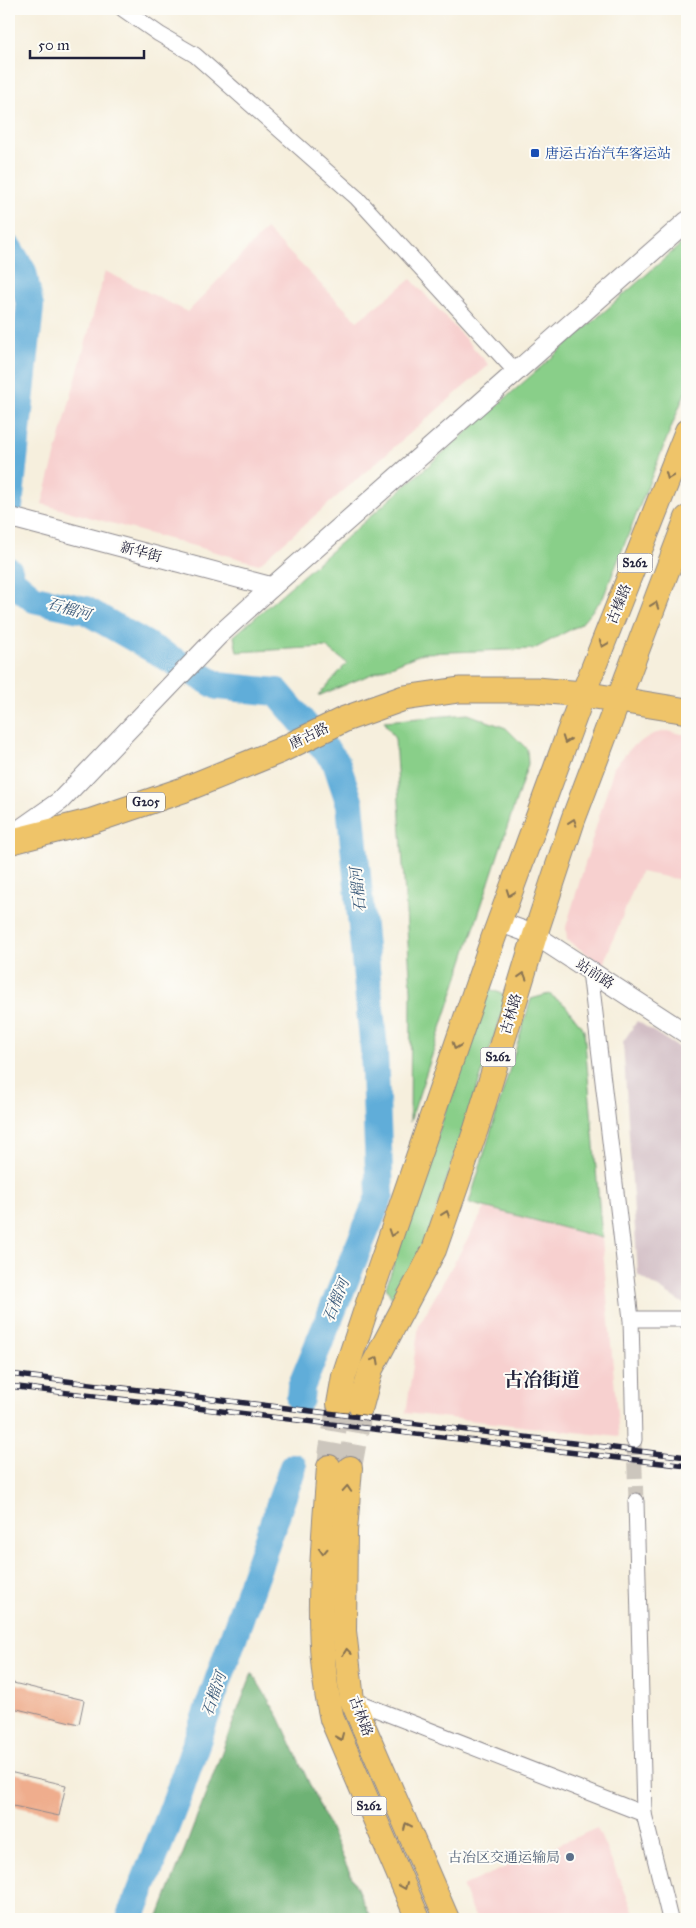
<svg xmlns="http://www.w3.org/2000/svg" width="696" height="1928" viewBox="0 0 696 1928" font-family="'IM FELL Great Primer','Noto Serif SC',serif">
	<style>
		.built { fill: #f7d0cf }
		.industrial { fill: #d2bec5 }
		.green { fill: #89cf89; stroke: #567862 }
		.forest { fill: #6eb275; stroke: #486a58 }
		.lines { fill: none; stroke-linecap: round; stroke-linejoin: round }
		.river { stroke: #60add9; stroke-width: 28 }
		.building { fill: #efad8d }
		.minor-tunnel { stroke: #ccc6bd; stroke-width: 15; stroke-dasharray: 15 8; stroke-linecap: butt }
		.primary-tunnel { stroke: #ccc6bd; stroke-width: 24; stroke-dasharray: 24 12; stroke-linecap: butt }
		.minor-casing { stroke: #8c888c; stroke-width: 17 }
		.tertiary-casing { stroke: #8c888c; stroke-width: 21 }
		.primary-casing { stroke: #8c888c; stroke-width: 26 }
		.trunk-casing { stroke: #8c888c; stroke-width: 27 }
		.minor { stroke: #fff; stroke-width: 15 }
		.tertiary { stroke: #fff; stroke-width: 19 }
		.primary { stroke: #efc469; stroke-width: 24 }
		.trunk { stroke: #efc469; stroke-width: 25 }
		.rail-casing { stroke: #22223b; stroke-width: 5.5 }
		.rail { stroke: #fdfcf7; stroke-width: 4; stroke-dasharray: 11; stroke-linecap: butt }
		.oneway { stroke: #887352 }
		.transit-dot { fill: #1a4fb4; stroke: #fdfcf7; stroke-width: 2 }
		.service-dot { fill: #5c6f8a; stroke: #fdfcf7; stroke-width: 2 }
		.labels { text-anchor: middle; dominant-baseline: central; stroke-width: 4; stroke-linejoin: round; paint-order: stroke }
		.shield { fill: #fdfcf7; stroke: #646373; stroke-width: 1 }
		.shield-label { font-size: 12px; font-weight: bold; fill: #22223b }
		.transit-label { font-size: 14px; fill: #164399; stroke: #fdfcf7; text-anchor: start }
		.street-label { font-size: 14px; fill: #22223b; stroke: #fdfcf7 }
		.service-label { font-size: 14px; fill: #4e5e75; stroke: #fdfcf7; text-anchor: end }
		.water-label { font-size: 15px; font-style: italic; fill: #3b5a7a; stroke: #fdfcf7 }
		.district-label { font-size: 19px; font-weight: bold; fill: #22223b; stroke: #fdfcf7 }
	</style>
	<rect width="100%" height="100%" fill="#fdfcf7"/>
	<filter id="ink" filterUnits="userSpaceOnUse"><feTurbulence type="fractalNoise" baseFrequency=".02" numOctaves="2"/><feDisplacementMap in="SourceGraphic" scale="10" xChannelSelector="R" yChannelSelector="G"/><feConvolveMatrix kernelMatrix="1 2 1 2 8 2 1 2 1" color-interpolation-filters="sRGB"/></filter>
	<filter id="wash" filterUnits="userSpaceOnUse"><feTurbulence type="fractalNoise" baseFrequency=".0096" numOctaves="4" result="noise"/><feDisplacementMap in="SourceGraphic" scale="20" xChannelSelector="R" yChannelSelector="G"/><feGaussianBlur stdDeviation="1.12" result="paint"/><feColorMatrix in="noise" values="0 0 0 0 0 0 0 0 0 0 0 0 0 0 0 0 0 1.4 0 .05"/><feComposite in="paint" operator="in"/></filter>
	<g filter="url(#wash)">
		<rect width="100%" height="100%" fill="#f6efdd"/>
		<!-- built -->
		<g class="built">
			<path d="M266,229L357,321L411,279L489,365L259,564L42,504L105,271L188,312Z"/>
			<path d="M666,731L687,735V881L640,872L603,965L567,940L566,927L614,767L633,746L653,734Z"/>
			<path d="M485,1208L602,1238L619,1437L406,1413L419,1325Z"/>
			<path d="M597,1828L637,1919H476L462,1886Z"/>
		</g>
		<!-- industrial -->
		<path class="industrial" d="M637,1021L687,1053V1306L638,1275L623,1042Z"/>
		<!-- green -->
		<g class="green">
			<path d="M687,239V388L603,598L581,624L534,649L423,653L318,696L347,663L326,647L237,652L234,636Z"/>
			<path d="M468,714L506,728L527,749L528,764L410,1122L411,991L395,739L384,721Z"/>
			<path d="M487,988L505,995L504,1007L421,1257L400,1295L391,1297L386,1287Z"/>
			<path d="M549,994L565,1005L584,1030L602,1238L469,1203L531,999Z"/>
		</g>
		<!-- forest -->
		<path class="forest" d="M252,1673L279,1717L371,1919H158Z"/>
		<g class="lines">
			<!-- river -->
			<g class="river">
				<path d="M9,249L23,272L30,307L9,506"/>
				<path d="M9,571L11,580L34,599L85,610L218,686L277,692L336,762L350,804L374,1050L380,1195L301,1387L300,1399"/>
				<path d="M130,1919L177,1798L293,1467"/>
			</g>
		</g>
		<g id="blocks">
			<!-- building -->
			<g class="building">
				<path d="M9,1682L84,1700L79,1724L9,1707Z"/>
				<path d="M9,1772L66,1785L59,1816L9,1805Z"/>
			</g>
		</g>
	</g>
	<g filter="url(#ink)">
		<use href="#blocks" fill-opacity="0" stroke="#8c888c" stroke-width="1"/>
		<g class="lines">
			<!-- minor-tunnel -->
			<path class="minor-tunnel" d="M634,1440L636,1501"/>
			<!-- primary-tunnel -->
			<g class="primary-tunnel">
				<path d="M329,1467L331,1449L339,1404"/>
				<path d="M350,1468L361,1406"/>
			</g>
			<defs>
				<g id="minor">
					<path d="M123,9L159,34L195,55L357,198L516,372"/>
					<path d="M590,971L631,1319L634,1440"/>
					<path d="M631,1319H687"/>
					<path d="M636,1501L644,1814L670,1919"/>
					<path d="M350,1699L644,1814"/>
				</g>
				<g id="tertiary">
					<path d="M9,517L272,587"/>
					<path d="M9,837L60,801L218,636L272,587L687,221"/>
					<path d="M499,922L535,935L687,1034"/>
				</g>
				<g id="primary">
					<path d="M339,1404L344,1376L375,1282L493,939L583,694L687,431"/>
					<path d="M361,1406L371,1369L434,1250L476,1129L535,935L573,820L687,518"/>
					<path d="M329,1467C323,1551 313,1636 332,1719L418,1919"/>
					<path d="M350,1468L345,1531L344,1631L352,1700L447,1919"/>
				</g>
				<path id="trunk" d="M9,842L92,821L183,790L279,751L345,719L404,698L459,690H536L583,694L687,711"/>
			</defs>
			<!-- minor casing -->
			<use href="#minor" class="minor-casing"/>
			<!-- tertiary casing -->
			<use href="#tertiary" class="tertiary-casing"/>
			<!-- primary casing -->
			<use href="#primary" class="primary-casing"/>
			<!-- trunk casing -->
			<use href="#trunk" class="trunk-casing"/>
			<!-- minor -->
			<use href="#minor" class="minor"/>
			<!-- tertiary -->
			<use href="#tertiary" class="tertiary"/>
			<!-- primary -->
			<use href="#primary" class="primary"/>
			<!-- trunk -->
			<use href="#trunk" class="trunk"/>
			<defs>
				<g id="rail">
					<path d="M9,1374L687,1457"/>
					<path d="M9,1386L687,1466"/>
				</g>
			</defs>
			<!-- rail casing -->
			<use href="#rail" class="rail-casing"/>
			<!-- rail -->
			<use href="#rail" class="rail"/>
		</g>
		<!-- one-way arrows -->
		<defs><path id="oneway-chevron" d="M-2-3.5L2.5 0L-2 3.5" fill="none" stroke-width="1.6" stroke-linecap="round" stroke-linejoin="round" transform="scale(1.25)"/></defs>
		<g class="oneway">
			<use href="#oneway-chevron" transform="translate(669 476) rotate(112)"/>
			<use href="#oneway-chevron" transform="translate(655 605) rotate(-70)"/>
			<use href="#oneway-chevron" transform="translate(603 644) rotate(112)"/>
			<use href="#oneway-chevron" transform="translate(566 740) rotate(110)"/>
			<use href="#oneway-chevron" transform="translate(573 822) rotate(-71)"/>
			<use href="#oneway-chevron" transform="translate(510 893) rotate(110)"/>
			<use href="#oneway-chevron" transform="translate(523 976) rotate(-73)"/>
			<use href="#oneway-chevron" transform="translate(456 1046) rotate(109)"/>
			<use href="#oneway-chevron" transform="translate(446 1214) rotate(-71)"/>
			<use href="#oneway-chevron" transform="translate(392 1233) rotate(109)"/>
			<use href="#oneway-chevron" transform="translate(376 1360) rotate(-62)"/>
			<use href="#oneway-chevron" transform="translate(347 1489) rotate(-86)"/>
			<use href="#oneway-chevron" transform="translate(323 1551) rotate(93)"/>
			<use href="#oneway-chevron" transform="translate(347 1652) rotate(-96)"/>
			<use href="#oneway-chevron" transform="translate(340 1737) rotate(67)"/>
			<use href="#oneway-chevron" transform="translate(407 1826) rotate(-114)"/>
			<use href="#oneway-chevron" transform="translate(404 1886) rotate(67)"/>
		</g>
	</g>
	<!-- markers -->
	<rect class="transit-dot" x="530" y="148" width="10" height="10" rx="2.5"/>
	<circle class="service-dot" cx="570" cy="1857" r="5"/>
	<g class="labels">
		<!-- shield labels -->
		<g class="shield">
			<rect x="617.5" y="553.5" width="35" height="19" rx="4"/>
			<rect x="127" y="792.5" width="38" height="19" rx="4"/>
			<rect x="480.5" y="1047.5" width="35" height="19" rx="4"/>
			<rect x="351.5" y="1796.5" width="35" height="19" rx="4"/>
		</g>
		<g class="shield-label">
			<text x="635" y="563">S262</text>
			<text x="146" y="802">G205</text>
			<text x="498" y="1057">S262</text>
			<text x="369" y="1806">S262</text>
		</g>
		<!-- transit labels -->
		<g class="transit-label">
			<text x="545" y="153">唐运古冶汽车客运站</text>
		</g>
		<!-- street labels -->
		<g class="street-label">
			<text transform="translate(141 552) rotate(15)">新华街</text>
			<text transform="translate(619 604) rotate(-68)">古榛路</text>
			<text transform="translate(309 736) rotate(-26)">唐古路</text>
			<text transform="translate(595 974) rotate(33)">站前路</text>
			<text transform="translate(511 1014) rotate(-73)">古林路</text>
			<text transform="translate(361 1716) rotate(69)">古林路</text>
		</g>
		<!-- service labels -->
		<g class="service-label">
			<text x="560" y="1857">古冶区交通运输局</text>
		</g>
		<!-- water labels -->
		<g class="water-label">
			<text transform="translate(69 609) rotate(16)">石榴河</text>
			<text transform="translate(358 890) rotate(-96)">石榴河</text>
			<text transform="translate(336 1300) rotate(-68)">石榴河</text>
			<text transform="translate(214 1694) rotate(-71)">石榴河</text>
		</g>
		<!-- district labels -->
		<g class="district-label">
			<text x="542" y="1379">古冶街道</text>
		</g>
	</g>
	<!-- margin -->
	<rect width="696" height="1928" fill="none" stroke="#fdfcf7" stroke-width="30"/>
	<!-- scale -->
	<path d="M30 50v8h114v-8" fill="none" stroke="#22223b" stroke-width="2.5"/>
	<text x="38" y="50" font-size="15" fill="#22223b" stroke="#fdfcf7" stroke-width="4" paint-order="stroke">50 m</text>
</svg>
